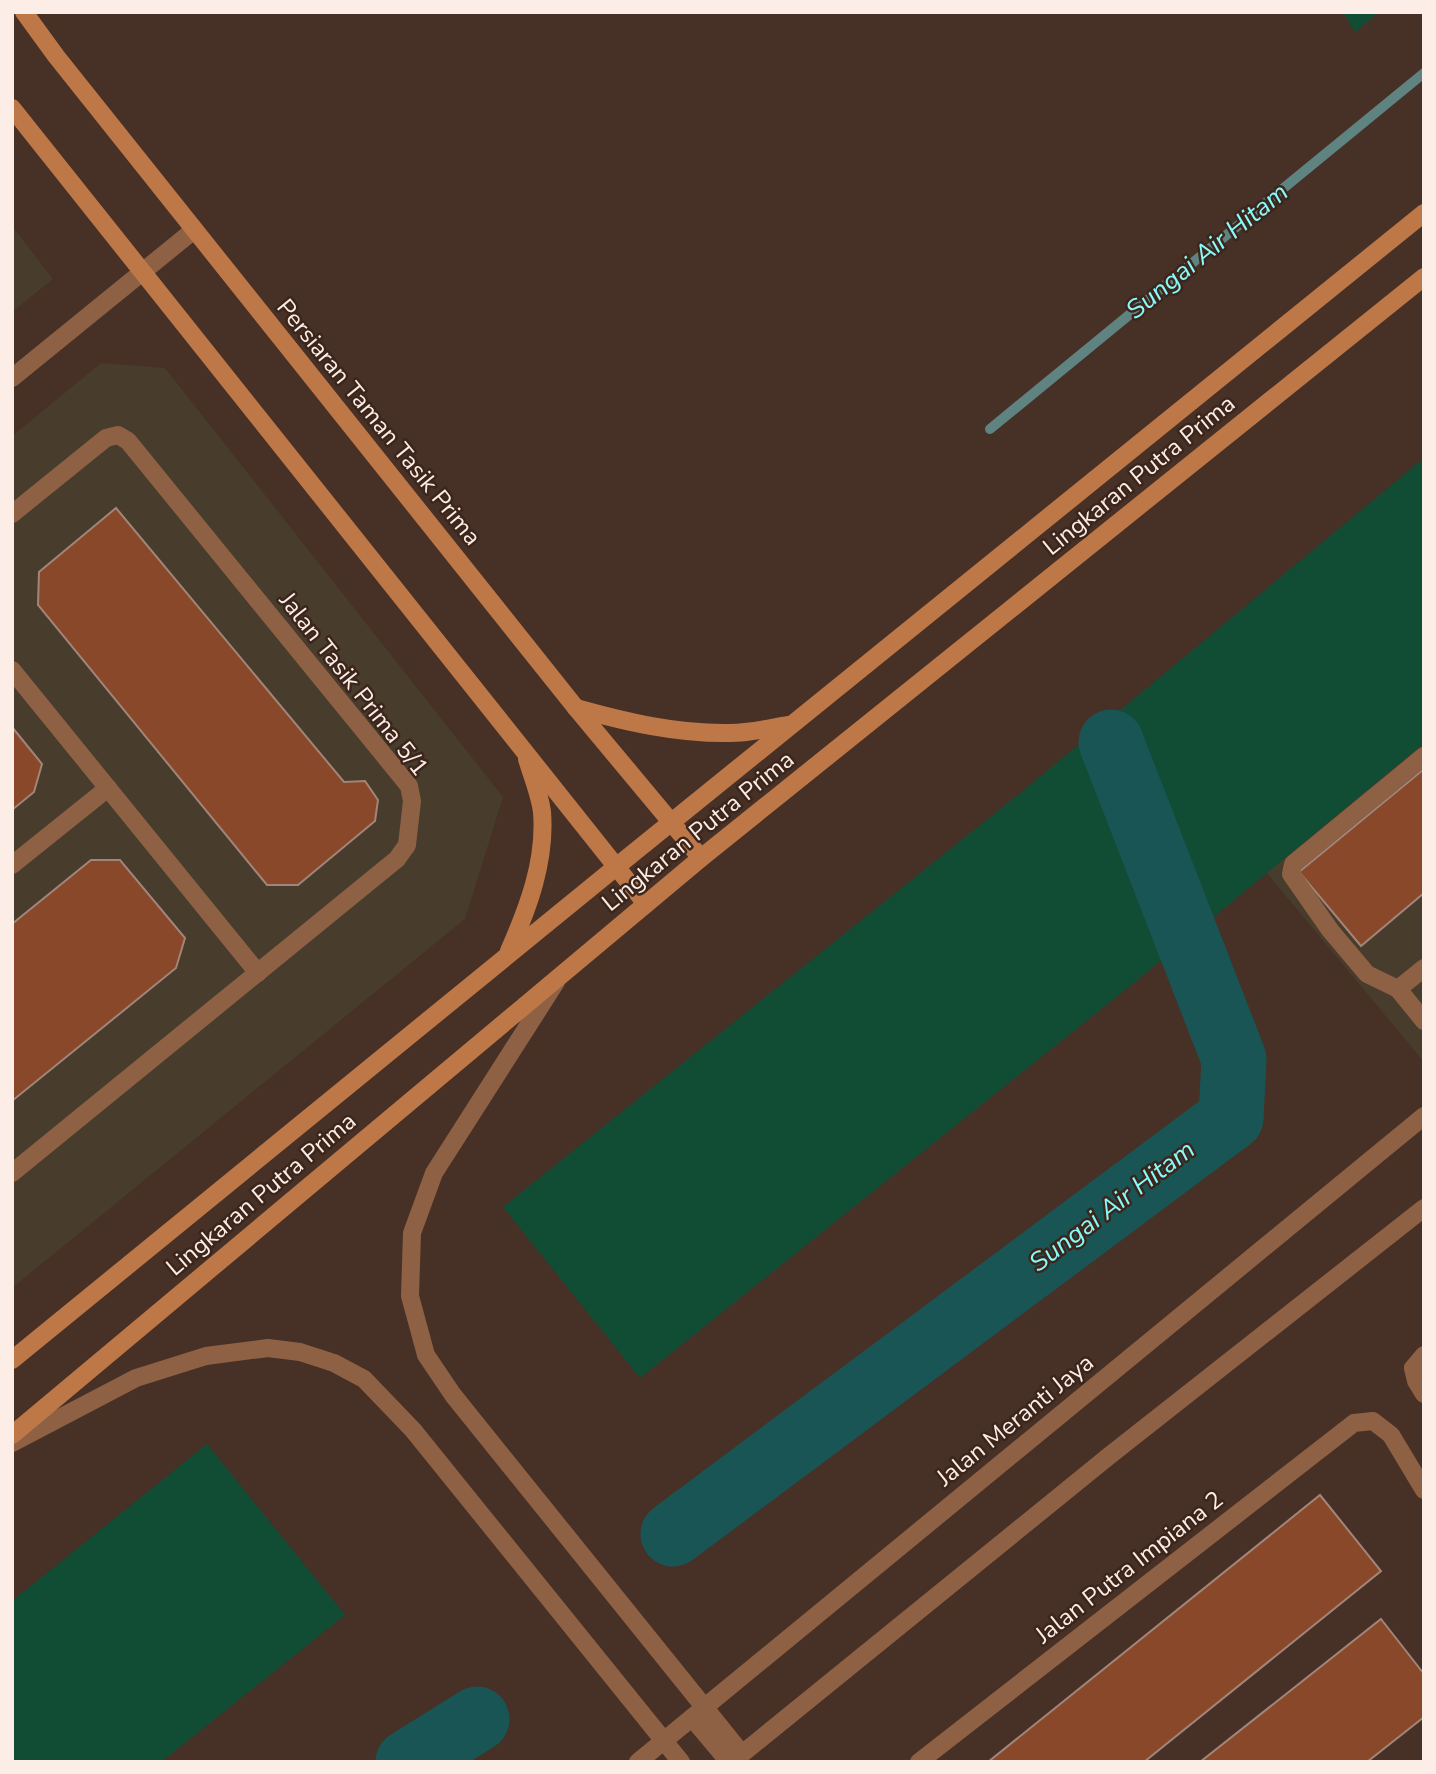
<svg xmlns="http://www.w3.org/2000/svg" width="1436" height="1774" viewBox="0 0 1436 1774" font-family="'Nunito Sans',sans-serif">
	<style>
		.commercial { fill: #483c2c }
		.green { fill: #114d35 }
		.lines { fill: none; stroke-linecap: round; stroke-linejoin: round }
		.stream { stroke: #5e8381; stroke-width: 10 }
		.river { stroke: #1a5556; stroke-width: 65 }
		.building { fill: #8a482a; stroke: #a18579; stroke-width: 2 }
		.service { stroke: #8e6144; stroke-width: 18 }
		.minor { stroke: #8e6144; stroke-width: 18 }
		.tertiary { stroke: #8e6144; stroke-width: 18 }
		.secondary { stroke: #be7848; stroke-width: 18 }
		.labels { text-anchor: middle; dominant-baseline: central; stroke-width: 5; stroke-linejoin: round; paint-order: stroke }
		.street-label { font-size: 24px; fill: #fcede6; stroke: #3c261c }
		.water-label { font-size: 26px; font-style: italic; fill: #89fafb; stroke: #3c261c }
	</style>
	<rect width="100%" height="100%" fill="#473026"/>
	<!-- commercial -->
	<g class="commercial">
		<path d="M12,226L53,279L12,312Z"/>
		<path d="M101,363L165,368L503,797L465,919L12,1288V436Z"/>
		<path d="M1424,743V1062L1266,872Z"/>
	</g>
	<!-- green -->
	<g class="green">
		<path d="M1343,12H1379L1355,32Z"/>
		<path d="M1424,458V743L1140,978L640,1378L503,1207L1024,790Z"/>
		<path d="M207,1444L345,1615L161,1762H12V1601Z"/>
	</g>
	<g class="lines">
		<!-- stream -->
		<path class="stream" d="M990,429L1424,73"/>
		<!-- river -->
		<g class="river">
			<path d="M673,1534L1231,1118L1234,1059L1111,742"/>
			<path d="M408,1762L477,1719"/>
		</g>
	</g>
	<!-- building -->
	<g class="building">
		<path d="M116,508L344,782L365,781L378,800L375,821L298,885H267L38,605L39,572Z"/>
		<path d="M12,727L42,764L34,792L12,810Z"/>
		<path d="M1424,769V893L1361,946L1299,872Z"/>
		<path d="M91,860H120L185,938L176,968L12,1101V924Z"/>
		<path d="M1320,1495L1381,1571L1144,1762H988Z"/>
		<path d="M1381,1619L1424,1674V1717L1367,1762H1200Z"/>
	</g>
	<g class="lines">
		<!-- service -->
		<g class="service">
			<path d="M1398,989L1367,974L1330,930L1291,874L1293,864L1424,756"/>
			<path d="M1413,1368L1416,1381L1424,1394"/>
			<path d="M692,1718L729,1762"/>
		</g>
		<!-- minor -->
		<g class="minor">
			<path d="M12,378L194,230"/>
			<path d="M12,514L106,438L118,435L128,441L409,786L412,801L407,845L397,859L12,1173"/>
			<path d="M12,670L258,973"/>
			<path d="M12,865L108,788"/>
			<path d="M1424,968L1398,989L1424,1021"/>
			<path d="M1413,1368L1424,1355"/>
			<path d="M919,1762L1354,1423L1373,1421L1391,1435L1424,1490"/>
		</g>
		<!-- tertiary -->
		<g class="tertiary">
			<path d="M556,982L434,1173L412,1233L410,1296L426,1355L453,1395L742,1754"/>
			<path d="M12,1443L136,1378L206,1356L268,1348L300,1352L334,1363L364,1379L413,1430L681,1762"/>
			<path d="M638,1762L1424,1116"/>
			<path d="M732,1762L1109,1456L1424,1208"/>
		</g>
		<!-- secondary -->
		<g class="secondary">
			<path d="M24,12L56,56L576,708L701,858"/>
			<path d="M12,108L646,904"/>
			<path d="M576,708C626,722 677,734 730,733C750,733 770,728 789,725"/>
			<path d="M509,951C528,908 546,861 542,812C540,795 532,776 527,759"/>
			<path d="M12,1360L616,867L1424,213"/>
			<path d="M12,1435L701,858L1424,277"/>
		</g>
	</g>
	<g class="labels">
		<!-- street labels -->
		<g class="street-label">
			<text transform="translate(379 422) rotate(51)">Persiaran Taman Tasik Prima</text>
			<text transform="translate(1139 475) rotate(-39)">Lingkaran Putra Prima</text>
			<text transform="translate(354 684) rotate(52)">Jalan Tasik Prima 5/1</text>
			<text transform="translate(698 831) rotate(-39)">Lingkaran Putra Prima</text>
			<text transform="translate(261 1194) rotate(-40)">Lingkaran Putra Prima</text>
			<text transform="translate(1015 1420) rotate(-39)">Jalan Meranti Jaya</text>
			<text transform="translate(1129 1567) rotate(-38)">Jalan Putra Impiana 2</text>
		</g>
		<!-- water labels -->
		<g class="water-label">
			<text transform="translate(1207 251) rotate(-39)">Sungai Air Hitam</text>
			<text transform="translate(1112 1206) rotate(-37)">Sungai Air Hitam</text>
		</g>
	</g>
	<!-- border -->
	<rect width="1436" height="1774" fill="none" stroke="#fcede6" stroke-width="28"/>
</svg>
